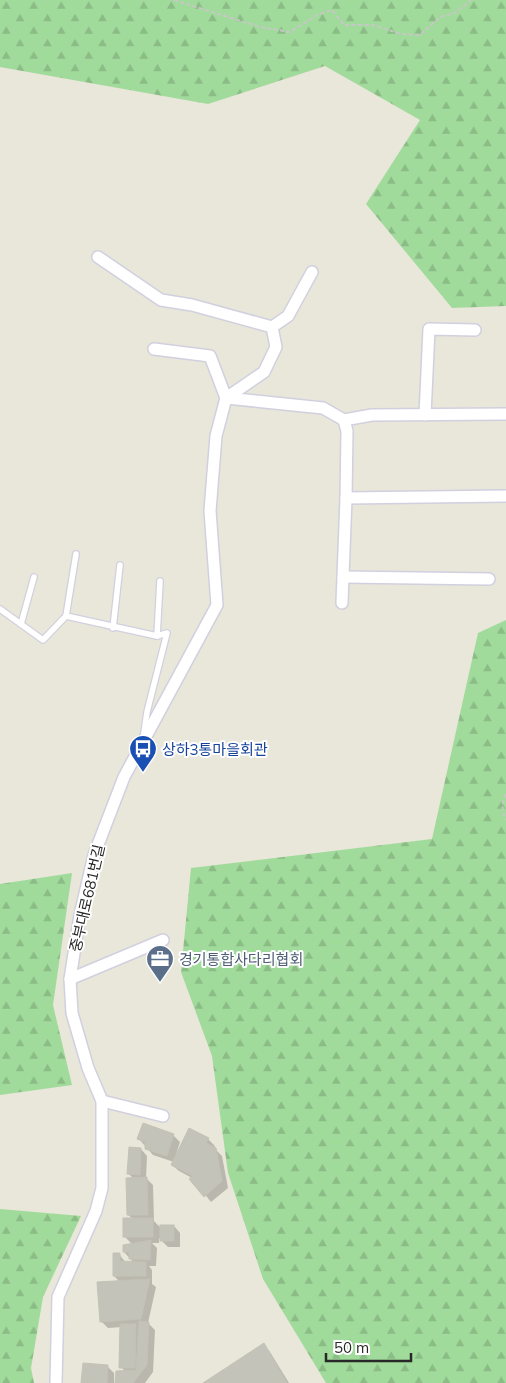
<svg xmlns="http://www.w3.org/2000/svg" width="506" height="1383" viewBox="0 0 506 1383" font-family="Mulish,'Noto Sans KR',sans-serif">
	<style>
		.forest { fill: url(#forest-firs) }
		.shadow { fill: #0003 }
		.building { fill: #c4c3ba; stroke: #c4c2b5 }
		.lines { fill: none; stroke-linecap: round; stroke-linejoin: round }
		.lane-casing { stroke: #d1d0df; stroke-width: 8 }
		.street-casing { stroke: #d1d0df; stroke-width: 14 }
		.path { stroke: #c7c7c7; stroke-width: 2; stroke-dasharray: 4 2.5; stroke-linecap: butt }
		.lane { stroke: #fff; stroke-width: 5.5 }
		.street { stroke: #fff; stroke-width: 11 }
		.labels { text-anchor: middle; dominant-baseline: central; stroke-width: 4; stroke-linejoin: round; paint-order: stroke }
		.transit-label { font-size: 15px; fill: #164399; stroke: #fff; text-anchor: start }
		.street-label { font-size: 15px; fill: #282828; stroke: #fff }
		.service-label { font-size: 15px; fill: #4e5e75; stroke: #fff; text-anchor: start }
	</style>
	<defs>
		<pattern id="forest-firs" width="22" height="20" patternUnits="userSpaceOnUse" patternTransform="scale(1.25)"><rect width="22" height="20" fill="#a1db9b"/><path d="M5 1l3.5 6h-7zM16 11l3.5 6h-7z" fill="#8bbc86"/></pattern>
	</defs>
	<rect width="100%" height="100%" fill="#e9e6da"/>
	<!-- forest -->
	<g class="forest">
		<path d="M0,0H506V306L452,308L366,204L420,120L325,66L208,104L0,67Z"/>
		<path d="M506,620V1383H326L263,1279L228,1173L212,1056L181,972L191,868L432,839L478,633Z"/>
		<path d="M72,873L53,1005L72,1085L0,1095V884Z"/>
		<path d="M0,1209L81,1216L43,1297L31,1368L34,1383H0Z"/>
	</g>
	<!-- shadow -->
	<g class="shadow">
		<path d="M173,1135L180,1142L176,1154L208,1139L215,1146L214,1148L222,1156L228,1188L211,1202L192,1178L179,1171L172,1165L174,1162L153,1155L139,1139Z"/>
		<path d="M141,1149L147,1156L146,1178L153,1185L154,1221L161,1228L174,1226L180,1233V1247H168L159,1238V1243H152L157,1248L156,1266H149L152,1270V1284L156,1287L148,1323L155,1330L153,1372L145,1383H116L126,1372L121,1367L122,1327L108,1328L101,1321L120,1282L114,1276L119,1254L126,1263H134L124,1252L133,1245L124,1236L133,1219L128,1215L134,1179L129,1174Z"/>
		<path d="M264,1345L270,1352L289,1383H205Z"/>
		<path d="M107,1366L114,1373V1383H83Z"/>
	</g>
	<!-- building -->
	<g class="building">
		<path d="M143,1123L174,1134L167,1156L145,1149V1142L137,1139Z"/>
		<path d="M189,1128L209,1138L206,1143L216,1148L222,1181L204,1197L189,1179L193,1176L171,1165Z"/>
		<path d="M129,1147L141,1148L140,1175L127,1174Z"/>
		<path d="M147,1177L148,1215H127L126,1178Z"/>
		<rect x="123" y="1218" width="30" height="19"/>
		<rect x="160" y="1225" width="14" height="16"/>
		<path d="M151,1240L150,1260L129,1259V1252H123V1245Z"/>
		<path d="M113,1253H120V1261L146,1262V1276H113Z"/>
		<path d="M150,1279L141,1319L100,1322L97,1282Z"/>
		<path d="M139,1321L149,1322L147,1365L133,1383H115L116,1371L136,1370Z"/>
		<path d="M120,1324H136L135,1368H119Z"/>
		<path d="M264,1343L287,1383H203Z"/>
		<path d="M83,1363L108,1365L107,1383H81Z"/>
	</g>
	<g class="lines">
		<defs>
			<g id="lane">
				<path d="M0,609L43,640L66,616L157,636L167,633L147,712L144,733"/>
				<path d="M66,616L76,554"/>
				<path d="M21,624L34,577"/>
				<path d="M113,628L120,565"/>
				<path d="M157,636L160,581"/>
			</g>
			<g id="street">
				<path d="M98,257L161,300L192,305L272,327L276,347L264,372L226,398"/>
				<path d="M272,327L288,316L312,272"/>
				<path d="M154,349L210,356L226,398"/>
				<path d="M226,398L323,408L344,420L372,415L506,414"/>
				<path d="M425,415L429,329L475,330"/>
				<path d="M344,420L347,431L346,498L506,496"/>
				<path d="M343,577L489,579"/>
				<path d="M342,603L346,498"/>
				<path d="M70,979L163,940"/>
				<path d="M102,1101L163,1116"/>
				<path d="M56,1383L58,1297L96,1211L102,1188V1101L88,1068L72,1013L70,979L80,915L94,855L124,777L217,605L210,511L216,436L226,398"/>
			</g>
		</defs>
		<!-- lane casing -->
		<use href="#lane" class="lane-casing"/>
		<!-- street casing -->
		<use href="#street" class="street-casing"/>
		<!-- path -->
		<g class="path">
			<path d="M174,0L260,27L290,32L317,15L332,10L344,25H373L401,34L420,35L440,17L455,13L471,0"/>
			<path d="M506,794C502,803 501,811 506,820"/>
		</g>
		<!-- lane -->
		<use href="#lane" class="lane"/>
		<!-- street -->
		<use href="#street" class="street"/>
	</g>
	<!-- icons -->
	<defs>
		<symbol id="bus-pin" viewBox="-11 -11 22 30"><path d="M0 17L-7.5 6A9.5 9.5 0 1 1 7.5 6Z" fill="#1a4fb4" stroke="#fff"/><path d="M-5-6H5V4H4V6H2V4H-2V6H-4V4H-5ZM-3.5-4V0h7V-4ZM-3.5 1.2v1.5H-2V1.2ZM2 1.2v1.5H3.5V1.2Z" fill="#fff"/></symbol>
		<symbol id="office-pin" viewBox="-11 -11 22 30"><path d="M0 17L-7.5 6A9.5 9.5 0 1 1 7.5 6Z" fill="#5c6f8a" stroke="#fff"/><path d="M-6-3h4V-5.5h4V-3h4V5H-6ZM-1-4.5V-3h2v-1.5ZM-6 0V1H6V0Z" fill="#fff"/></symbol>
	</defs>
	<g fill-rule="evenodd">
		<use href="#bus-pin" x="127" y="733" width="32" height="43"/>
		<use href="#office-pin" x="144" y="943" width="32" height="43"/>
	</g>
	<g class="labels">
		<!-- transit labels -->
		<g class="transit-label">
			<text x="162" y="749">상하3통마을회관</text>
		</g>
		<!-- street labels -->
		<g class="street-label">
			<text transform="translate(87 898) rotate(-77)">중부대로681번길</text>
		</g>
		<!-- service labels -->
		<g class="service-label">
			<text x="179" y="959">경기통합사다리협회</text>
		</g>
	</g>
	<!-- scale -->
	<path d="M326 1353v8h85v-8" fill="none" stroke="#282828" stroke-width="2.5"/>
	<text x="334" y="1353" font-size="15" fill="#282828" stroke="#ffffff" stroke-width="4" paint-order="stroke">50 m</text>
</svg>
